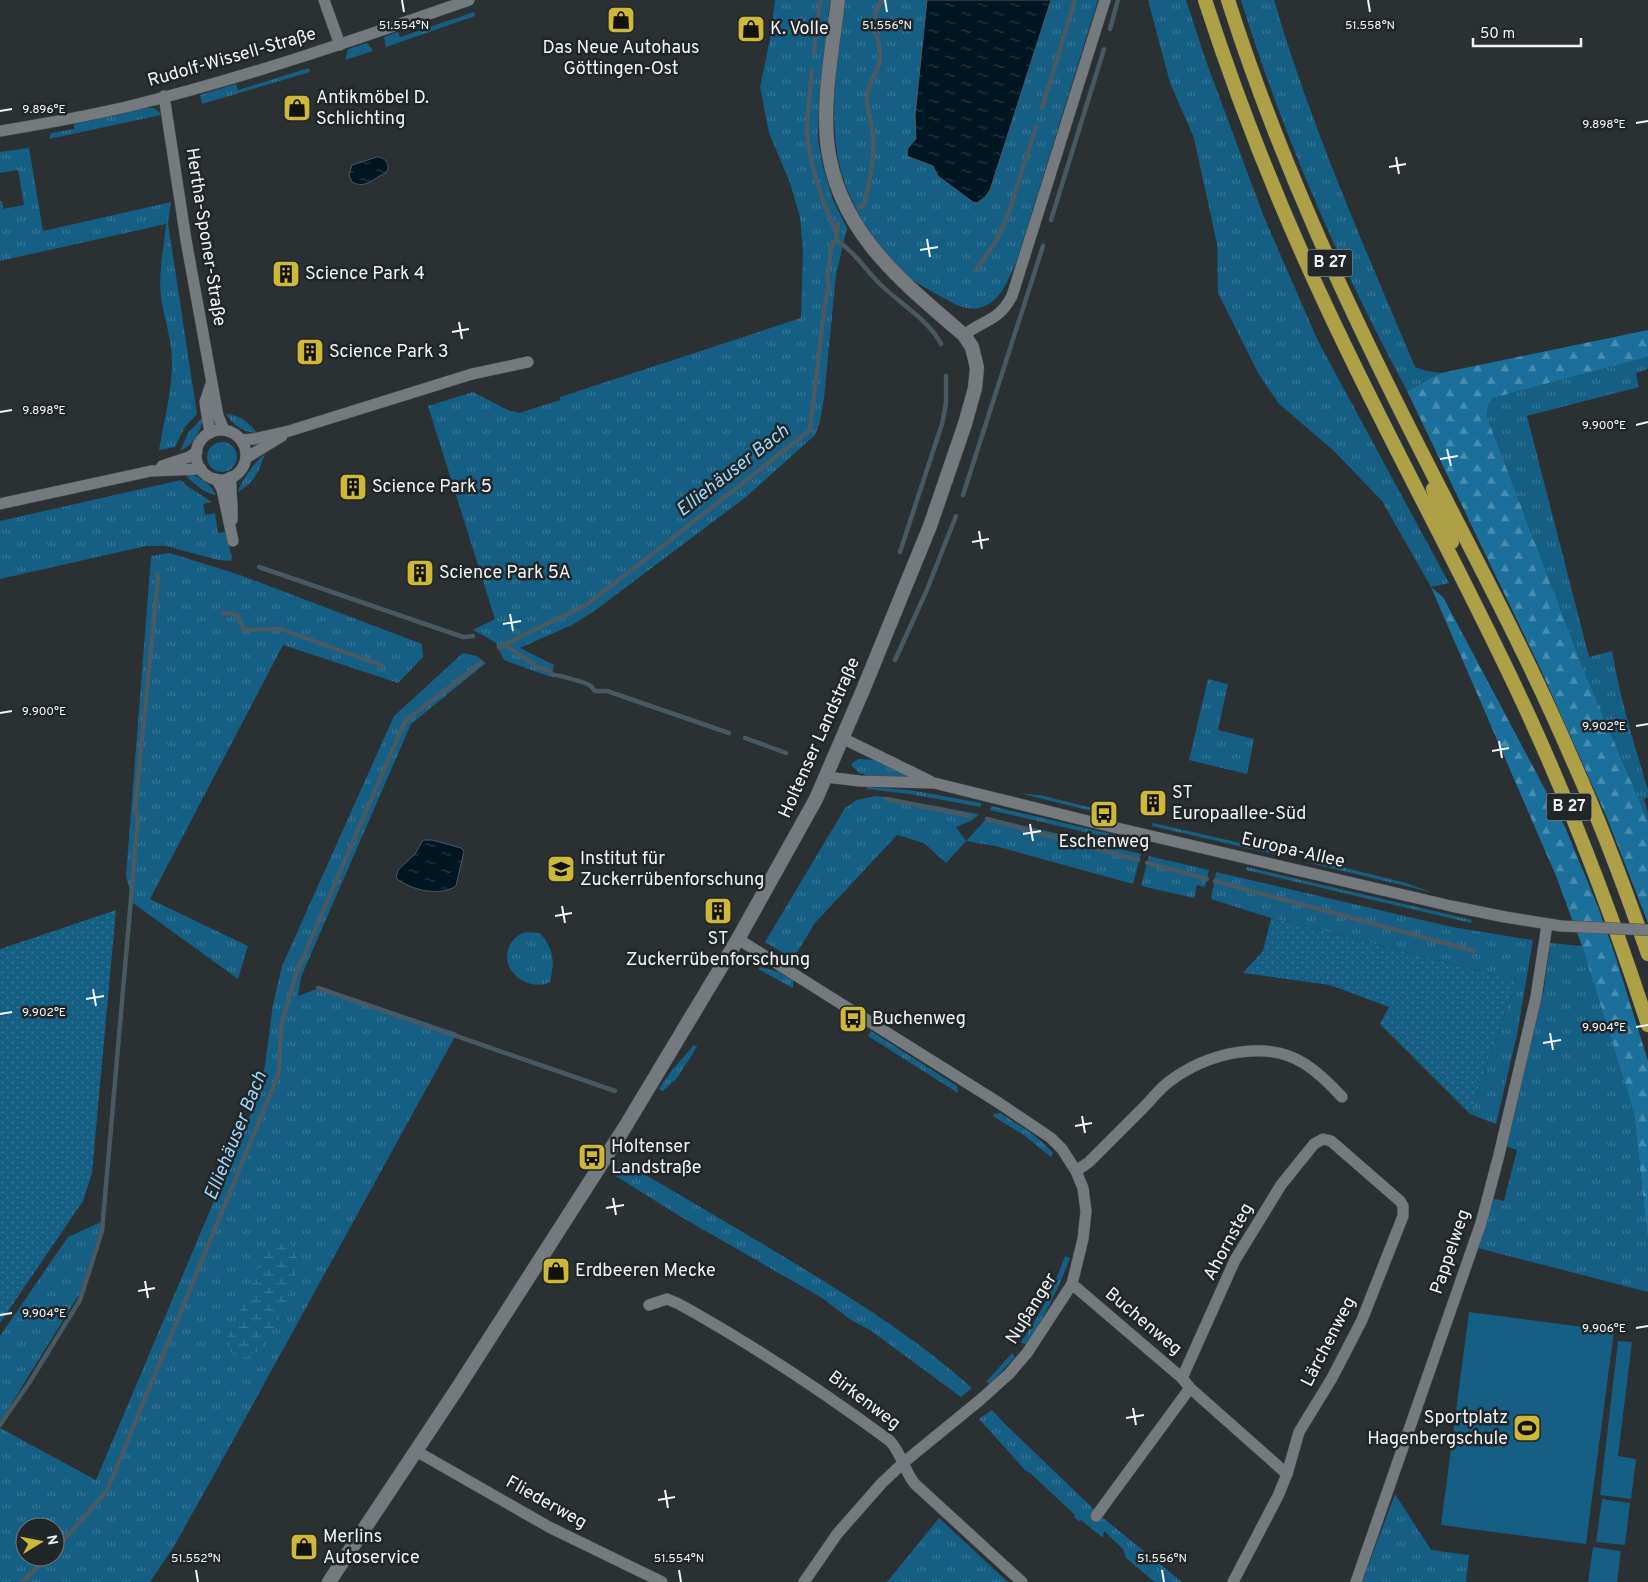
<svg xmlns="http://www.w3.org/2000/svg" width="1648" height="1582" viewBox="0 0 1648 1582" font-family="Overpass,sans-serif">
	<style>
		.grass { fill: url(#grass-tufts); fill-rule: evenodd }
		.forest { fill: url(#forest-firs) }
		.wetland { fill: url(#wetland-marsh) }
		.garden { fill: url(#garden-dots) }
		.pitch { fill: #155e84 }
		.water { fill: url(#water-ripples); stroke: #485962 }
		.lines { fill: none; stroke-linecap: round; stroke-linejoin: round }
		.stream { stroke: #485962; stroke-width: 4.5 }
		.minor-casing { stroke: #484d50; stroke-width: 12 }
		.tertiary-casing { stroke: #484d50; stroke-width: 15 }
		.trunk-casing { stroke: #484d50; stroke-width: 15 }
		.minor { stroke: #747a7d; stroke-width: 11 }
		.tertiary { stroke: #747a7d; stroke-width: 14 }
		.trunk { stroke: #aea046; stroke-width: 14 }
		.minor-bridge-casing { stroke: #484d50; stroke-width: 12; stroke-linecap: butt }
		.minor-bridge { stroke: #747a7d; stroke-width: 11 }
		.ticks { fill: none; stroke: #f1f4f6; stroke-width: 2 }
		.labels { text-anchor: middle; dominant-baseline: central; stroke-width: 5; stroke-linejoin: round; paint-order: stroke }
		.shield { fill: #212629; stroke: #b3b6b8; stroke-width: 1 }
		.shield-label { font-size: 16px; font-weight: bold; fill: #f1f4f6 }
		.poi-label { font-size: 18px; fill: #f1f4f6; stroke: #212629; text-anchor: start }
		.street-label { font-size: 18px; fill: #f1f4f6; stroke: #212629 }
		.water-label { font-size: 19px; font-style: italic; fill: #9cd7fc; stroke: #212629 }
		.ticks-label { font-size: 12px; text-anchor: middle; fill: #f1f4f6; stroke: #212629; stroke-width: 5; stroke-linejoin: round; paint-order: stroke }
	</style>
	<defs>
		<pattern id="grass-tufts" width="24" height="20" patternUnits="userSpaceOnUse" patternTransform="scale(1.25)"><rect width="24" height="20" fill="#155e84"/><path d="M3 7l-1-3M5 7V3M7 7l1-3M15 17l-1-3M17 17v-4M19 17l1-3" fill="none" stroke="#387696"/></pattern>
		<pattern id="forest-firs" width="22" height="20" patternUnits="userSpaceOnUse" patternTransform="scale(1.25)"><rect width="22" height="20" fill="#1b709b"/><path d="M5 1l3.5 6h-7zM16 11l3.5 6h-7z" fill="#488cae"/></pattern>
		<pattern id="wetland-marsh" width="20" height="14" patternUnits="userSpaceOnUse" patternTransform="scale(1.25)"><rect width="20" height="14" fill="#155e84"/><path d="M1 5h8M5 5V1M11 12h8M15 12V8" fill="none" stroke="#387696"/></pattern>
		<pattern id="garden-dots" width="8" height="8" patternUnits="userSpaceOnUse" patternTransform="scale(1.25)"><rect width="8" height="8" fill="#155e84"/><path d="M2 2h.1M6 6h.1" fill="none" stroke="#387696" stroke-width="1.8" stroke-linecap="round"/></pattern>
		<pattern id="water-ripples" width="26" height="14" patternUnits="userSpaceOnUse" patternTransform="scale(1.25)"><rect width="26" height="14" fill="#001623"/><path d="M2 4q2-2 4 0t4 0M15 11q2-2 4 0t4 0" fill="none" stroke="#263844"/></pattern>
	</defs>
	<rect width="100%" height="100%" fill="#2b3033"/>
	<!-- grass -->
	<g class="grass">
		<path d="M775,0H830L819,108L818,139L823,167L833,200L847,228L836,275L824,398L820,422L815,435L746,497L593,612L572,625L520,648L554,665L551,677L504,660L495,642L473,630L495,619L428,406L473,392L508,410L519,413L560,400V397L801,318L803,252L800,217L790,183L769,133L760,87L770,39Z"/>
		<path d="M845,0H1098L1017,260C1009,277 1002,301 982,307C967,312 955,304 943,298C930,290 915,283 904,273C878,249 856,215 844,181C825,126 838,57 845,0Z"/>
		<path d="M1148,0H1186L1206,61L1264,217L1318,341L1449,583L1431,587L1382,501L1333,450L1279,404L1258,373L1218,293L1217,244L1194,138L1170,83Z"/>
		<path d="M1241,0H1274C1311,126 1364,246 1415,367L1427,371L1441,373L1407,391C1340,266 1283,136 1241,0Z"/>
		<path d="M474,12L475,16L386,47L384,37L398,32L400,37Z"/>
		<path d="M367,43L373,51L345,60L348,49Z"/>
		<path d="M309,68L310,72L202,104L200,95L236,84L238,90Z"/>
		<path d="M146,108C154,108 157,108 161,115L49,139L51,133L74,129V124Z"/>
		<path d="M29,148L43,231L171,202L168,223L197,414L185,427L175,447L159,450C164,421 172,391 172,362C172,339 164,319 161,297C158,273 164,247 166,224L0,261V201H2L3,209L24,205L18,170L0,173V152Z"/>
		<path d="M1648,357V369L1636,373L1639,387L1527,416L1589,657L1612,651C1620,698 1634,744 1648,790V797L1644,799L1648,813V821L1586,676L1487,417L1488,405L1493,398Z"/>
		<path d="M226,414C239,415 249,422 257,433C244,433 233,425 226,414Z"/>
		<path d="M203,417C201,432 194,445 180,451L188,433Z"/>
		<circle cx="222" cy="457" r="15"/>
		<path d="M265,454C258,473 255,482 238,492C240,482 256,460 265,454Z"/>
		<path d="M190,474C202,478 211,484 216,495C203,493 194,483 185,475Z"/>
		<path d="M181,480L187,486L212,502L203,504L205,515L215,513L218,533L225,532L232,557L231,561L218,560L166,546H146L0,579V521Z"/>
		<path d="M170,553L240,575L422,644L423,657L398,683L283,645L150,899L248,946L238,979L133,903L126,876L151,556Z"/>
		<path d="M463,653L477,656L486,663L411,724L301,977L298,996L322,987L457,1033L219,1466L173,1548L150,1582H0V1428L96,1480L252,1111L263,1081L273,1004L282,966L394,716ZM25,1527H55V1557H25Z"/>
		<path d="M1208,679L1228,684L1218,730L1254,739L1247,774L1189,760Z"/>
		<path d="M859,759L874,760L913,778L867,775L859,773L852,766V763Z"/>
		<path d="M867,787L910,790L981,803V807L910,794L867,789Z"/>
		<path d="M1019,793L1044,796L1104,811L1103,814Z"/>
		<path d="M876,796L886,797L979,814L973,820L956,827L966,841L988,817L1141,854L1133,884L995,846L966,841L946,863L924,843L897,835L815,923L793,959L765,942L845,808L857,800Z"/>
		<path d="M991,806L1141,841L1140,845L990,810Z"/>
		<path d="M1153,823L1288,854L1282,856L1152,826Z"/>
		<path d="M1149,856L1209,870L1205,887L1197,885L1194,898L1141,886Z"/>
		<path d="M1309,859L1406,883L1431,892L1314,864Z"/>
		<path d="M1247,867L1472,920L1471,923L1246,870Z"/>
		<path d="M1216,872L1452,927L1533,940L1517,1035L1496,1124L1470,1114L1517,980L1271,918L1211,899Z"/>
		<path d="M526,932L540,933C554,950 555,961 550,982C536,990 512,980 508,963C504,950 513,935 526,932Z"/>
		<path d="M1550,943L1582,946L1634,1113L1648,1242V1292L1478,1248L1491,1198L1504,1201L1517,1150L1505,1146L1544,989Z"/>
		<path d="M760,967L779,972L793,980V988L758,969Z"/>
		<path d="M871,1031L957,1086L958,1093L868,1036Z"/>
		<path d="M694,1045L697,1047L677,1078L663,1091L659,1089L672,1070Z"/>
		<path d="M1000,1113C1019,1125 1038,1136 1053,1153L1051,1157L1025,1136L993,1116L994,1114Z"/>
		<path d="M623,1162C684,1197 745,1233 806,1270C864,1306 921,1342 972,1388L961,1397L870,1330L851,1320L822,1298L683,1218L614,1175Z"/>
		<path d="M103,1221L80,1293L0,1422V1336L68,1237Z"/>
		<path d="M1065,1256L1070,1258C1058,1290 1045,1316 1026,1345L1021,1342C1041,1313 1053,1289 1065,1256Z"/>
		<path d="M1012,1353L1015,1357L990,1384L986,1382Z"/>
		<path d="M992,1410L1006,1425L1102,1517L1182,1582H1155L1151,1579L1126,1558L1123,1549L1104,1531L1103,1538L1081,1520L1080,1522L1074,1517L1075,1515L1029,1472L1026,1471L979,1419Z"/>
		<path d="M1395,1494L1431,1550L1469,1555L1466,1582H1362Z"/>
		<path d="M939,1518L1008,1582H887Z"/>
	</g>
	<!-- forest -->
	<g class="forest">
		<path d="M1648,330V357L1493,398L1488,405L1487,417L1586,676L1648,821V923L1607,818L1540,668L1407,391L1441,373Z"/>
		<path d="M1431,587L1443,597L1565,827L1598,907L1614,952L1648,1061V1242L1634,1113L1582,946L1556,876Z"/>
	</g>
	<!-- wetland -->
	<path class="wetland" d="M288,1242L294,1247L297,1260L294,1279L278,1322L258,1351L241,1360L230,1351L228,1337L262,1259L278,1244Z"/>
	<!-- garden -->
	<g class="garden">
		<path d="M116,910L92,1173L83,1201L0,1323V949Z"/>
		<path d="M1271,918L1517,980L1470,1114L1380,1024L1389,1007L1330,985L1243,973L1263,951Z"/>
	</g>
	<!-- pitch -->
	<g class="pitch">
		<path d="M1469,1312L1614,1331L1586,1544L1441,1525Z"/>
		<path d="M1618,1341L1632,1342L1618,1456L1636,1459L1631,1499L1600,1495Z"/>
		<path d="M1602,1499L1630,1503L1625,1545L1596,1542Z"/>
		<path d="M1593,1547L1621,1551L1617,1582H1588Z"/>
	</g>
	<!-- water -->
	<g class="water">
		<path d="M927,0H1051L990,190L985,197L977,203L973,202L938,176L933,166L907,156L908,148L916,139L915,116Z"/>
		<path d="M377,157C386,157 391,166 386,173C374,177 366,190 352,182L349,175L352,165Z"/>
		<path d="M423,840H432L461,848L464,851L456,886C440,897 410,890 396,878L398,870L415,854Z"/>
	</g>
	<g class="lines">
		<!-- stream -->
		<g class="stream">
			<path d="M1110,29L1118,0"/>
			<path d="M814,52L820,0"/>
			<path d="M812,71C810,89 808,107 807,125C806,155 823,204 836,232"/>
			<path d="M1042,108L1075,0"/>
			<path d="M859,208L864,205C869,182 875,159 873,136C872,122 866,109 867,95C868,82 879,72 880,59C881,34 866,25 882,0"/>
			<path d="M1051,220L1104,49"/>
			<path d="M836,240C855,252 864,268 880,284C899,303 929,320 941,344"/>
			<path d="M976,270L995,243L1007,218L1036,127"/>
			<path d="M963,495L1043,246"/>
			<path d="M900,552L942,424L946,403V376"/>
			<path d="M259,567L463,637L473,636"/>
			<path d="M223,613L237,615L244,630L281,629L383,666"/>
			<path d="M505,645L539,668L548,670L553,675C556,674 587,683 589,685C592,686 593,689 595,691H607L729,733"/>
			<path d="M499,647L586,605L664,545L810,430L825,303L829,287L827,276L831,253L830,249L836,240L838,223"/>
			<path d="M895,660L926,592L956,516"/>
			<path d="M745,738L786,753"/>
			<path d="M886,799L971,816"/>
			<path d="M987,819L1138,860"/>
			<path d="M1147,863L1207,879"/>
			<path d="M1215,881L1474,951"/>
			<path d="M318,988L615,1091"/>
			<path d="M0,1425L29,1383L80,1300L102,1231L138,818L135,809L158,578L157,574"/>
			<path d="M55,1550L107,1491L279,1073L281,1026L296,974L405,721L481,663"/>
			<path d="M22,1582L48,1557"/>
		</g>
		<defs>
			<g id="minor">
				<path d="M324,0L340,45"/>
				<path d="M164,96L186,240L218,416L224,430"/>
				<path d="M0,131C43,124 87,116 130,106C245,78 357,39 469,0"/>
				<path d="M964,335C985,319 999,321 1012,296L1105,0"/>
				<circle cx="221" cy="455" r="25"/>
				<path d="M210,433L205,402L211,384"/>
				<path d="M241,440L254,439L289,431L472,374L528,362"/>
				<path d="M246,458L282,436"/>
				<path d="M162,466L189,457L197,452"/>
				<path d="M231,477C230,492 233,505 232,520"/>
				<path d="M216,479L222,489L233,541"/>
				<path d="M0,504L151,471L201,469"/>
				<path d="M842,738L930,781"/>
				<path d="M826,777L860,781L934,783L1104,825L1451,906L1505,917L1561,926"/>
				<path d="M738,939L999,1103L1051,1138L1062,1149L1076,1171L1083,1188L1086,1211L1083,1239L1072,1284L1027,1353L1009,1374L980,1400L903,1463L881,1484L837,1534L804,1582"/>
				<path d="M1076,1171L1089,1162C1107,1144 1125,1126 1143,1108C1152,1099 1160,1088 1170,1081C1206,1054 1265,1038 1305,1064C1319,1073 1331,1085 1342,1097"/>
				<path d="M1072,1284L1182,1378L1190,1388L1287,1474"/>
				<path d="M649,1305L667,1299L679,1304C753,1345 822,1391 890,1441C902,1454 904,1471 915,1484L1022,1582"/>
				<path d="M1182,1378L1235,1260L1281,1185L1314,1144L1323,1139L1331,1141L1400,1201L1403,1206V1216L1362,1320L1332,1378L1299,1432L1287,1474L1278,1496L1233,1582"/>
				<path d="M416,1451L549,1527L662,1582"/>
				<path d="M1096,1516L1190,1388"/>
				<path d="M1356,1582L1481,1223L1499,1155L1536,997L1547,925"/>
			</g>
			<path id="tertiary" d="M329,1582L457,1389L625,1127L738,939L816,799L863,690L930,526L965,424L975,388L977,368L972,347L964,335C901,281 836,230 827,141C823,94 833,46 838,0"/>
			<g id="trunk">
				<path d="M1205,0C1239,105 1280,208 1327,308C1391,446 1466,578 1529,716C1575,817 1614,920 1648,1025"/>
				<path d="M1228,0C1278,157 1347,306 1422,453C1473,554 1527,654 1572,759C1601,823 1625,888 1648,954"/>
				<path d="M1433,489L1452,542"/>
			</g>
		</defs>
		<!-- minor casing -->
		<use href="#minor" class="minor-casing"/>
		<!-- tertiary casing -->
		<use href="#tertiary" class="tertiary-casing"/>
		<!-- trunk casing -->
		<use href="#trunk" class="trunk-casing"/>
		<!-- minor -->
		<use href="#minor" class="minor"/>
		<!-- tertiary -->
		<use href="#tertiary" class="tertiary"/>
		<!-- trunk -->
		<use href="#trunk" class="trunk"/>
		<defs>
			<path id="minor-bridge" d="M1561,926L1648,930"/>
		</defs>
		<!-- minor-bridge casing -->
		<use href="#minor-bridge" class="minor-bridge-casing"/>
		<!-- minor-bridge -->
		<use href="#minor-bridge" class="minor-bridge"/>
	</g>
	<!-- ticks -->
	<path class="ticks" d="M402,0L404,12M885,0L887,12M1368,0L1370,12M0,111L12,109M1636,123L1648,121M1396,157L1399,174M1389,167L1406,164M927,239L930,257M920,250L938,247M459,322L462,339M452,332L469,329M0,412L12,410M1636,425L1648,422M1447,449L1451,466M1440,459L1458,456M979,531L982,549M972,542L989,539M510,614L513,631M503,624L521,621M0,713L12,711M1636,726L1648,724M1499,741L1502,758M1492,751L1509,748M1030,824L1033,841M1023,834L1041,831M562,906L565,923M555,916L572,913M93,989L96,1006M86,999L104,996M0,1014L12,1012M1636,1027L1648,1025M1550,1033L1553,1050M1543,1043L1561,1040M1082,1116L1085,1133M1075,1126L1092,1123M613,1198L616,1215M606,1208L624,1205M145,1281L148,1298M138,1291L155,1288M0,1315L12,1313M1636,1328L1648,1326M1133,1408L1136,1425M1126,1418L1144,1415M665,1490L668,1508M658,1500L675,1497M196,1570L198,1582M679,1570L681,1582M1162,1570L1164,1582"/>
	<!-- icons -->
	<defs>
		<symbol id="shop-square" viewBox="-11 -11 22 22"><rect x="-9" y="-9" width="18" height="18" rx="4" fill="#ceb837" stroke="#212629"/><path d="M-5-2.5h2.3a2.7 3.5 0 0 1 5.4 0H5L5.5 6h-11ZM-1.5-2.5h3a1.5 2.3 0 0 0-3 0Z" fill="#111"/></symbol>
		<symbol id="building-square" viewBox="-11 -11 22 22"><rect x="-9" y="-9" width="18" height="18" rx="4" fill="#ceb837" stroke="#212629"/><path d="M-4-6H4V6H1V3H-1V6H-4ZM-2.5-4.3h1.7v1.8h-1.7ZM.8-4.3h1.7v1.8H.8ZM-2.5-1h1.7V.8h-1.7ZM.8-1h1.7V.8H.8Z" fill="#111"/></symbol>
		<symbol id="bus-square" viewBox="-11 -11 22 22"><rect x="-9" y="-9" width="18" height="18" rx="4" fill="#ceb837" stroke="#212629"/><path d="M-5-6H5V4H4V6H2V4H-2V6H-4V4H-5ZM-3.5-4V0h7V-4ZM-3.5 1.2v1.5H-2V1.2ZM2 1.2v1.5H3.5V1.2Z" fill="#111"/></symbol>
		<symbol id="university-square" viewBox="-11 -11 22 22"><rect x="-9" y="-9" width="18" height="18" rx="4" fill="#ceb837" stroke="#212629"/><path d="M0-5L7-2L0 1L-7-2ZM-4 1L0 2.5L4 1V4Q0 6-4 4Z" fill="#111"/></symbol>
		<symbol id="stadium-square" viewBox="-11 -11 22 22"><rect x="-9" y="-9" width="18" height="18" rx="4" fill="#ceb837" stroke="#212629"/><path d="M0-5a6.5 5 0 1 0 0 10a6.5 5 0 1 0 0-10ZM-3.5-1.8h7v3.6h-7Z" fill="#111"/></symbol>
	</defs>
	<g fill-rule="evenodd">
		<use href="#shop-square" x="605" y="4" width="32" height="32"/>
		<use href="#shop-square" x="735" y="13" width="32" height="32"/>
		<use href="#shop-square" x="281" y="92" width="32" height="32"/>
		<use href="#building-square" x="270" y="258" width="32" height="32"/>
		<use href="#building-square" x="294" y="336" width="32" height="32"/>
		<use href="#building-square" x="337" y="471" width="32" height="32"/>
		<use href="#building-square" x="404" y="557" width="32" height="32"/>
		<use href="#building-square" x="1137" y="787" width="32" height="32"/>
		<use href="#bus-square" x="1088" y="798" width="32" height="32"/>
		<use href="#university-square" x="545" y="853" width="32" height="32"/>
		<use href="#building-square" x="702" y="895" width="32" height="32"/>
		<use href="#bus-square" x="837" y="1003" width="32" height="32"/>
		<use href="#bus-square" x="576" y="1141" width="32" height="32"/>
		<use href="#shop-square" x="540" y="1255" width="32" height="32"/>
		<use href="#stadium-square" x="1511" y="1412" width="32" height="32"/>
		<use href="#shop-square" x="288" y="1531" width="32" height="32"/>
	</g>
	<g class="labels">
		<!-- shield labels -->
		<g class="shield">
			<rect x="1307.5" y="249.5" width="45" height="27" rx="4"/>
			<rect x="1546.5" y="793.5" width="45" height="27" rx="4"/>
		</g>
		<g class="shield-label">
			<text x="1330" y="263">B 27</text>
			<text x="1569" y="807">B 27</text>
		</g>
		<!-- poi labels -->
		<g class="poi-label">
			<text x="770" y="29">K. Volle</text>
			<text x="621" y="48" text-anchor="middle">Das Neue Autohaus<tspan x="621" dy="21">Göttingen-Ost</tspan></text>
			<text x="316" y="98">Antikmöbel D.<tspan x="316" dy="21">Schlichting</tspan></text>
			<text x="305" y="274">Science Park 4</text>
			<text x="329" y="352">Science Park 3</text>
			<text x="372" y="487">Science Park 5</text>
			<text x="439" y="573">Science Park 5A</text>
			<text x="1172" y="793">ST<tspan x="1172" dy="21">Europaallee-Süd</tspan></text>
			<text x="1104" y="842" text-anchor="middle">Eschenweg</text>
			<text x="580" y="859">Institut für<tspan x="580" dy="21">Zuckerrübenforschung</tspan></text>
			<text x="718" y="939" text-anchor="middle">ST<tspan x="718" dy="21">Zuckerrübenforschung</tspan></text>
			<text x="872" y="1019">Buchenweg</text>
			<text x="611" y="1147">Holtenser<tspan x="611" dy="21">Landstraße</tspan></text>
			<text x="575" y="1271">Erdbeeren Mecke</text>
			<text x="1508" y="1418" text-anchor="end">Sportplatz<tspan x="1508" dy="21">Hagenbergschule</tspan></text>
			<text x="323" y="1537">Merlins<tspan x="323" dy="21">Autoservice</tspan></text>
		</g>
		<!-- street labels -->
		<g class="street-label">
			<text transform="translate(232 58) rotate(-16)">Rudolf-Wissell-Straße</text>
			<text transform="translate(205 237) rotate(81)">Hertha-Sponer-Straße</text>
			<text transform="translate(820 738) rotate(-66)">Holtenser Landstraße</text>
			<text transform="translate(1293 851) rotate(13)">Europa-Allee</text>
			<text transform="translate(1229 1242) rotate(-62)">Ahornsteg</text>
			<text transform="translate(1451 1252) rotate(-71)">Pappelweg</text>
			<text transform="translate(1032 1309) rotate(-58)">Nußanger</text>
			<text transform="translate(1143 1322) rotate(40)">Buchenweg</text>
			<text transform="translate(1329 1342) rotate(-63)">Lärchenweg</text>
			<text transform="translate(864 1401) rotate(37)">Birkenweg</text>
			<text transform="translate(546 1503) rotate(29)">Fliederweg</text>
		</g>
		<!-- water labels -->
		<g class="water-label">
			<text transform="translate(733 471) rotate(-38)">Elliehäuser Bach</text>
			<text transform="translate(236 1136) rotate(-68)">Elliehäuser Bach</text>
		</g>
	</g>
	<g class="ticks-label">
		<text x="404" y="29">51.554°N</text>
		<text x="887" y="29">51.556°N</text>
		<text x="1370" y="29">51.558°N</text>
		<text x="44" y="113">9.896°E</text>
		<text x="1604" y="128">9.898°E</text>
		<text x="44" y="414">9.898°E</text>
		<text x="1604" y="429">9.900°E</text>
		<text x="44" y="715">9.900°E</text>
		<text x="1604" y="730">9.902°E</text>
		<text x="44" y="1016">9.902°E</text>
		<text x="1604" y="1031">9.904°E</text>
		<text x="44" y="1317">9.904°E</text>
		<text x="1604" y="1332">9.906°E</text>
		<text x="196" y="1562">51.552°N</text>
		<text x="679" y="1562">51.554°N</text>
		<text x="1162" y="1562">51.556°N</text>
	</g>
	<!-- north arrow -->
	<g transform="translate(40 1542) rotate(80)"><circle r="24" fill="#212629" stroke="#74787b"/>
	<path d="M0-4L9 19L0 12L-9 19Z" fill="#ceb837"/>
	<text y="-8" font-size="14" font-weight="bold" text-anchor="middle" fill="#f1f4f6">N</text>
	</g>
	<!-- scale -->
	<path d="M1473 38v8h108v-8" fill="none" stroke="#f1f4f6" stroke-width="2.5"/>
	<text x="1480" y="38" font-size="15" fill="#f1f4f6" stroke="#212629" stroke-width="4" paint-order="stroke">50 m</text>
</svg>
